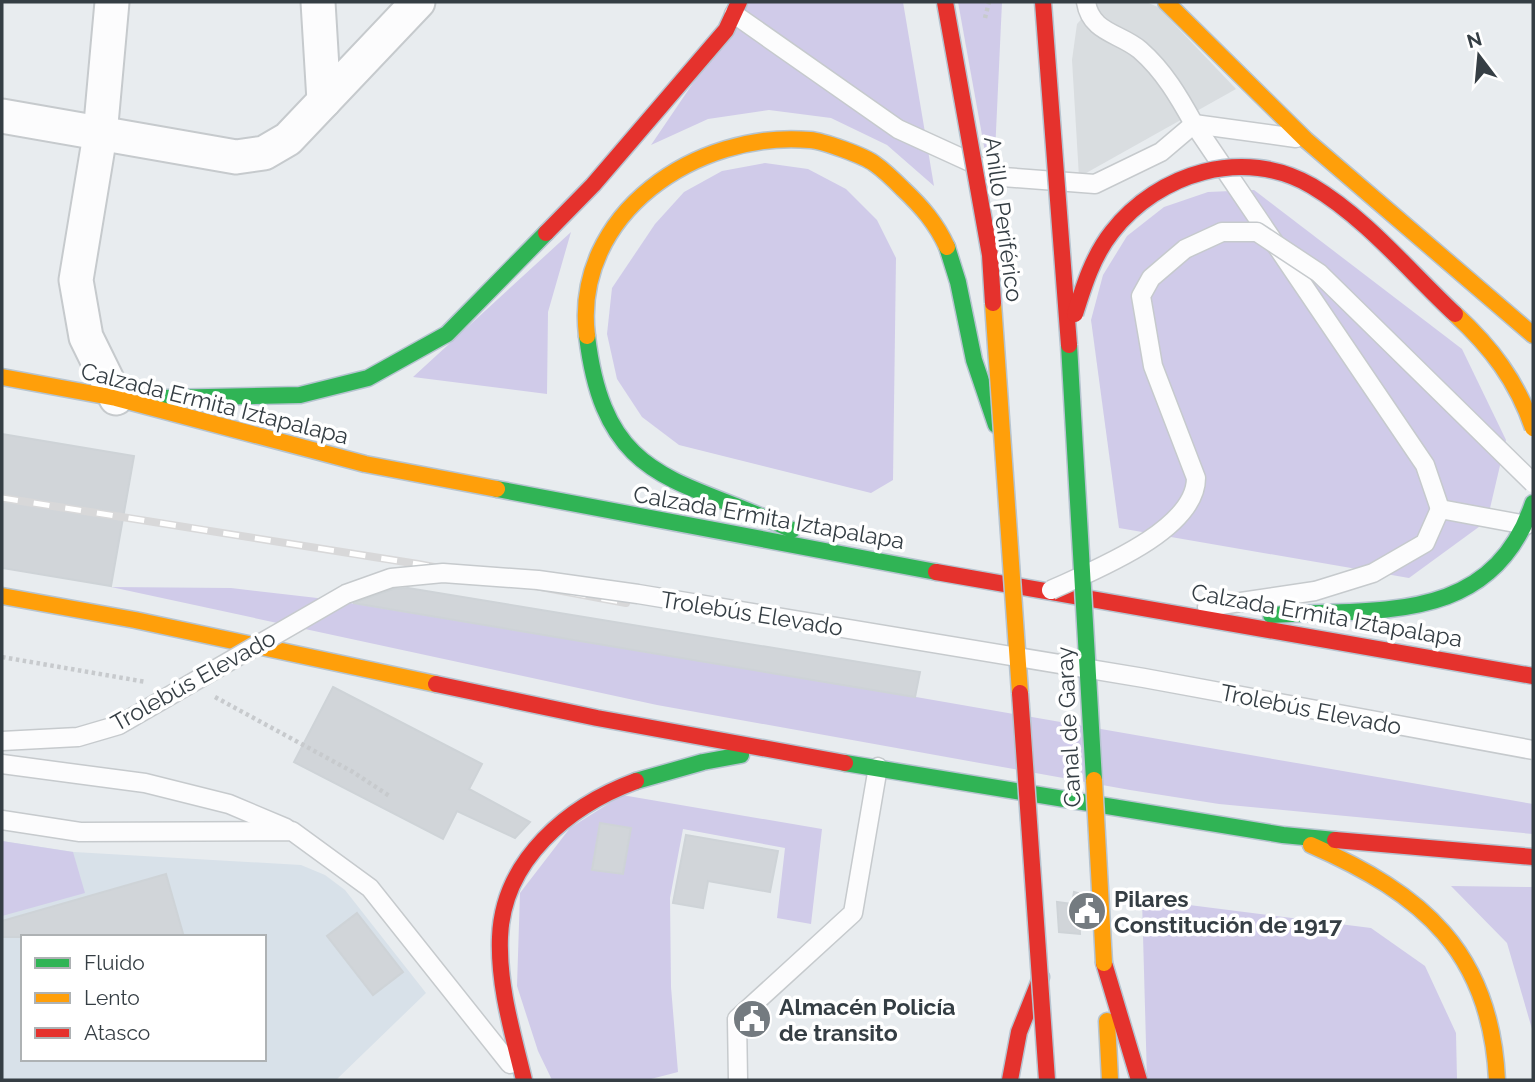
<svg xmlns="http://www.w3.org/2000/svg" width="1535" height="1082" viewBox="0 0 1535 1082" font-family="Raleway,sans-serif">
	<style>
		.education { fill: #d8e1e9; fill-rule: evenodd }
		.green { fill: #d0cbe9 }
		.parking { fill: #d9dde0 }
		.building { fill: #d1d5d9; stroke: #ced3d7; stroke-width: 2 }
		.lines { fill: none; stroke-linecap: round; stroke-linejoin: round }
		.lane-casing { stroke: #c6cacd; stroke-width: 21 }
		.street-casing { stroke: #c6cacd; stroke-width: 37 }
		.fast-casing { stroke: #b6c4d0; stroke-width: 19 }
		.slow-casing { stroke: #b6c4d0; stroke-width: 19 }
		.jam-casing { stroke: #b6c4d0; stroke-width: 19 }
		.path { stroke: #c7cacd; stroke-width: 4.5; stroke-dasharray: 3.5 3.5; stroke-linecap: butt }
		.lane { stroke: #fcfcfd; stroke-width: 18 }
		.street { stroke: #fcfcfd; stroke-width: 33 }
		.fast { stroke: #30b455; stroke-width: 16 }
		.slow { stroke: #ff9f0a; stroke-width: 16 }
		.jam { stroke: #e5322d; stroke-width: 16 }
		.rail-casing { stroke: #d8d8d9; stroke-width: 8 }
		.rail { stroke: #fff; stroke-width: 5; stroke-dasharray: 16; stroke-linecap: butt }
		.lane-bridge-casing { stroke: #c6cacd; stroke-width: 21; stroke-linecap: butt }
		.fast-bridge-casing { stroke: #b6c4d0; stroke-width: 19; stroke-linecap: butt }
		.slow-bridge-casing { stroke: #b6c4d0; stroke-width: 19; stroke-linecap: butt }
		.jam-bridge-casing { stroke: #b6c4d0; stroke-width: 19; stroke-linecap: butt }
		.lane-bridge { stroke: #fcfcfd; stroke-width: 18 }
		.fast-bridge { stroke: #30b455; stroke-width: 16 }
		.slow-bridge { stroke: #ff9f0a; stroke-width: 16 }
		.jam-bridge { stroke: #e5322d; stroke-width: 16 }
		.labels { text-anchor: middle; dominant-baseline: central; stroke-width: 7; stroke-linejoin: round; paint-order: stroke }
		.street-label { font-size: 23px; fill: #353e44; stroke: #fff }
		.poi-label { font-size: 23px; font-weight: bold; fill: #353e44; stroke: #fff; text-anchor: start }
	</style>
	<rect width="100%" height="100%" fill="#e8ecef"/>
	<!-- education -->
	<path class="education" d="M2,841L74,852L301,865L325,875L345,890L426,993L336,1080H2ZM23,937H264V1059H23Z"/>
	<!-- green -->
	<g class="green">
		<path d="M748,2H903L934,186L887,145L831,118L769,110L708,119L651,145Z"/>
		<path d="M958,2H1002L993,196Z"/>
		<path d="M765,163L808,169L846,189L877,220L896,258L893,480L871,493L679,445L642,417L617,379L607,334L612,288L655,224L684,192L722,171Z"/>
		<path d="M1254,190L1462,349L1506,440L1487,521L1409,578L1119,528L1091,320L1103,275L1127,236L1164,207L1208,192Z"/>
		<path d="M571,232L548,312L547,394L413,377Z"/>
		<path d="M111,587L231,588L326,599L916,697L1533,804V834L1219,804L1130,790L657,705Z"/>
		<path d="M622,795L822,829L811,924L777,918L785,848L683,829L670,898L671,987L678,1072L647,1080H552L538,1051L517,986L520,893L570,828Z"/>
		<path d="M2,841L73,852L85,893L2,916Z"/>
		<path d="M1451,886L1533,887L1532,1029L1507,943Z"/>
		<path d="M1142,899L1371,928L1425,966L1456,1033L1457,1080H1147Z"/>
	</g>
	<!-- parking -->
	<path class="parking" d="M1097,2H1146L1158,7L1236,89L1079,177L1072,60L1077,24Z"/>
	<!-- building -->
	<g class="building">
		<path d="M2,434L134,456L111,586L2,568Z"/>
		<path d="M408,588L920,672L915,697L353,603L393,589Z"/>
		<path d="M333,687L482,764L469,789L530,822L515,838L457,811L443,839L294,762Z"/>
		<path d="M600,823L631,828L623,874L592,870Z"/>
		<path d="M686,835L778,851L770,892L708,881L703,908L673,903Z"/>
		<path d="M166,874L184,937H2V921Z"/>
		<path d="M1074,892L1078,893L1080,934L1059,932L1057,902L1072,904Z"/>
		<path d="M357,913L403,972L373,995L327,936Z"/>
	</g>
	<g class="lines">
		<defs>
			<g id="lane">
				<path d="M1086,2C1091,33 1120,33 1140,50C1164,71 1179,97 1194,124L1425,465L1440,509"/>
				<path d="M734,14L898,129L1003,177L1095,184L1161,152L1194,124L1296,138"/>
				<path d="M1207,607L1315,591L1373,573L1425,543L1440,509L1526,525"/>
				<path d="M2,764L145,783L229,804L286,828"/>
				<path d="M2,820L80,832L292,831L370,888L510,1064"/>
				<path d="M738,1080L737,1019L853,913L878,767"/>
			</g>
			<g id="street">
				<path d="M112,2L100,135L76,280L86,337L116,398"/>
				<path d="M318,2L324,101"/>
				<path d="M2,116L236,157L264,153L288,139L418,2"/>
			</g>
			<g id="fast">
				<path d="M947,247L958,282L974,360L996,425"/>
				<path d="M587,336C605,486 680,476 792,530"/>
				<path d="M161,398L300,395L368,378L447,334L546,233"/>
				<path d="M497,489L936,572"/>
				<path d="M1271,615C1376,608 1491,627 1533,503"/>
				<path d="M845,763L1283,835L1335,840"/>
				<path d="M636,781L703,762L741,755"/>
			</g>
			<g id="slow">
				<path d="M1166,2L1306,140L1533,335"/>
				<path d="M587,336C572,213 698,130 810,140C823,141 865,156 875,164C885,171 894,180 903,189C922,207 936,223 947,247"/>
				<path d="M2,377L116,398L365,464L497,489"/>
				<path d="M2,596L135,620L436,684"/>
				<path d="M1311,845C1423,894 1491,952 1497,1080"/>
				<path d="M1107,1021L1110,1080"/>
			</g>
			<g id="jam">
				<path d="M546,233L593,185L726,30L739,2"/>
				<path d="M936,572L1533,676"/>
				<path d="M436,684L597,718L845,763"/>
				<path d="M1335,840L1533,857"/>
				<path d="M1104,963L1139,1080"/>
				<path d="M524,1080C513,1034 498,986 500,937C503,860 568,806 636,781"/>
				<path d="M1010,1080L1019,1032L1041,977"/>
			</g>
		</defs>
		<!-- lane casing -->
		<use href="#lane" class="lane-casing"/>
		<!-- street casing -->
		<use href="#street" class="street-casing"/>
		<!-- fast casing -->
		<use href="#fast" class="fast-casing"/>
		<!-- slow casing -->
		<use href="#slow" class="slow-casing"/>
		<!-- jam casing -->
		<use href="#jam" class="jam-casing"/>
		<!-- path -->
		<g class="path">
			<path d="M985,18L989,2"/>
			<path d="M2,657L146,682"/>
			<path d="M215,697L353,772L391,797"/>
		</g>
		<!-- lane -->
		<use href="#lane" class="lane"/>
		<!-- street -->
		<use href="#street" class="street"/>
		<!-- fast -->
		<use href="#fast" class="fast"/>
		<!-- slow -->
		<use href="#slow" class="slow"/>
		<!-- jam -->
		<use href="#jam" class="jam"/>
		<defs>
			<path id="rail" d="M2,498L418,564L626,603"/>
		</defs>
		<!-- rail casing -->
		<use href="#rail" class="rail-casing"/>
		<!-- rail -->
		<use href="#rail" class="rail"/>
		<defs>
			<g id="lane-bridge">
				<path d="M1051,590C1092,571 1196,531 1196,478L1153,366L1141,296L1151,278L1185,249L1222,232H1257L1319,273L1533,483"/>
				<path d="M2,741L78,737L119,725L346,594L391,578L443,573L538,580L638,594L1144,678L1533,750"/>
			</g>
			<path id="fast-bridge" d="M1069,345L1094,780"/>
			<g id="slow-bridge">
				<path d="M993,303L1020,693"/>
				<path d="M1455,314C1491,347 1517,381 1533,428"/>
				<path d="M1094,780L1104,963"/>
			</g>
			<g id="jam-bridge">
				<path d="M945,2L990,255L993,303"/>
				<path d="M1043,2L1069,345"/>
				<path d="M1075,314C1084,285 1093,256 1112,232C1158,173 1244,146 1312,186C1366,218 1409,271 1455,314"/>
				<path d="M1020,693L1047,1080"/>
			</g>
		</defs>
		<!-- lane-bridge casing -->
		<use href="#lane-bridge" class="lane-bridge-casing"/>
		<!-- fast-bridge casing -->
		<use href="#fast-bridge" class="fast-bridge-casing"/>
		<!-- slow-bridge casing -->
		<use href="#slow-bridge" class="slow-bridge-casing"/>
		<!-- jam-bridge casing -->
		<use href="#jam-bridge" class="jam-bridge-casing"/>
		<!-- lane-bridge -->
		<use href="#lane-bridge" class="lane-bridge"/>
		<!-- fast-bridge -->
		<use href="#fast-bridge" class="fast-bridge"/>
		<!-- slow-bridge -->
		<use href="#slow-bridge" class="slow-bridge"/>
		<!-- jam-bridge -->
		<use href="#jam-bridge" class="jam-bridge"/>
	</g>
	<!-- icons -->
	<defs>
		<symbol id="civic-disc" viewBox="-11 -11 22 22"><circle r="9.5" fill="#747b80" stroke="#fff"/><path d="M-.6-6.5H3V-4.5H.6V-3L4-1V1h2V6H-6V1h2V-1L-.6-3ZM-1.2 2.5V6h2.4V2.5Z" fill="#fff"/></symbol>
	</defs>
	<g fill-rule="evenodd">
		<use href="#civic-disc" x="1065" y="889" width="44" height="44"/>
		<use href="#civic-disc" x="730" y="997" width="44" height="44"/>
	</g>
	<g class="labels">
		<!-- street labels -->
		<g class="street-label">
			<text transform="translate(1004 219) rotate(82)">Anillo Periférico</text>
			<text transform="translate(215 403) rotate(14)">Calzada Ermita Iztapalapa</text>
			<text transform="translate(769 517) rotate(10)">Calzada Ermita Iztapalapa</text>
			<text transform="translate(752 613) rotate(9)">Trolebús Elevado</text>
			<text transform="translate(1327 615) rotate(10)">Calzada Ermita Iztapalapa</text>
			<text transform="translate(193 680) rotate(-29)">Trolebús Elevado</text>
			<text transform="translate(1311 709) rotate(11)">Trolebús Elevado</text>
			<text transform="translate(1068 727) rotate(-93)">Canal de Garay</text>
		</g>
		<!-- poi labels -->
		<g class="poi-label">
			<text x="1114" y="898">Pilares<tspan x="1114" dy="26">Constitución de 1917</tspan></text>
			<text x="779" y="1006">Almacén Policía<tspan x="779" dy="26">de transito</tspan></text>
		</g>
	</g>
	<!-- border -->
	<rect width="1535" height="1082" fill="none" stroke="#353e44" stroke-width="7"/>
	<!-- legend -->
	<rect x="21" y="935" width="245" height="126" fill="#ffffff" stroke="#aeb2b4" stroke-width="2"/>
	<rect x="35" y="958" width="35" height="10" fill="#30b455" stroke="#aeb2b4" stroke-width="2"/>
	<text x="84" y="970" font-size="21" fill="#353e44">Fluido</text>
	<rect x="35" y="993" width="35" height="10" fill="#ff9f0a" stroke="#aeb2b4" stroke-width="2"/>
	<text x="84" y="1005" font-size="21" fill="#353e44">Lento</text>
	<rect x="35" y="1028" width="35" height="10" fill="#e5322d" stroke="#aeb2b4" stroke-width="2"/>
	<text x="84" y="1040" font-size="21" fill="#353e44">Atasco</text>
	<!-- north arrow -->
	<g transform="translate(1479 56) rotate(344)" stroke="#ffffff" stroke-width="5" paint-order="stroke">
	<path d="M0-5L12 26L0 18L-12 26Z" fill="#353e44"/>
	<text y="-10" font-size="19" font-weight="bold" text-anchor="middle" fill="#353e44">N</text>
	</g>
</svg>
